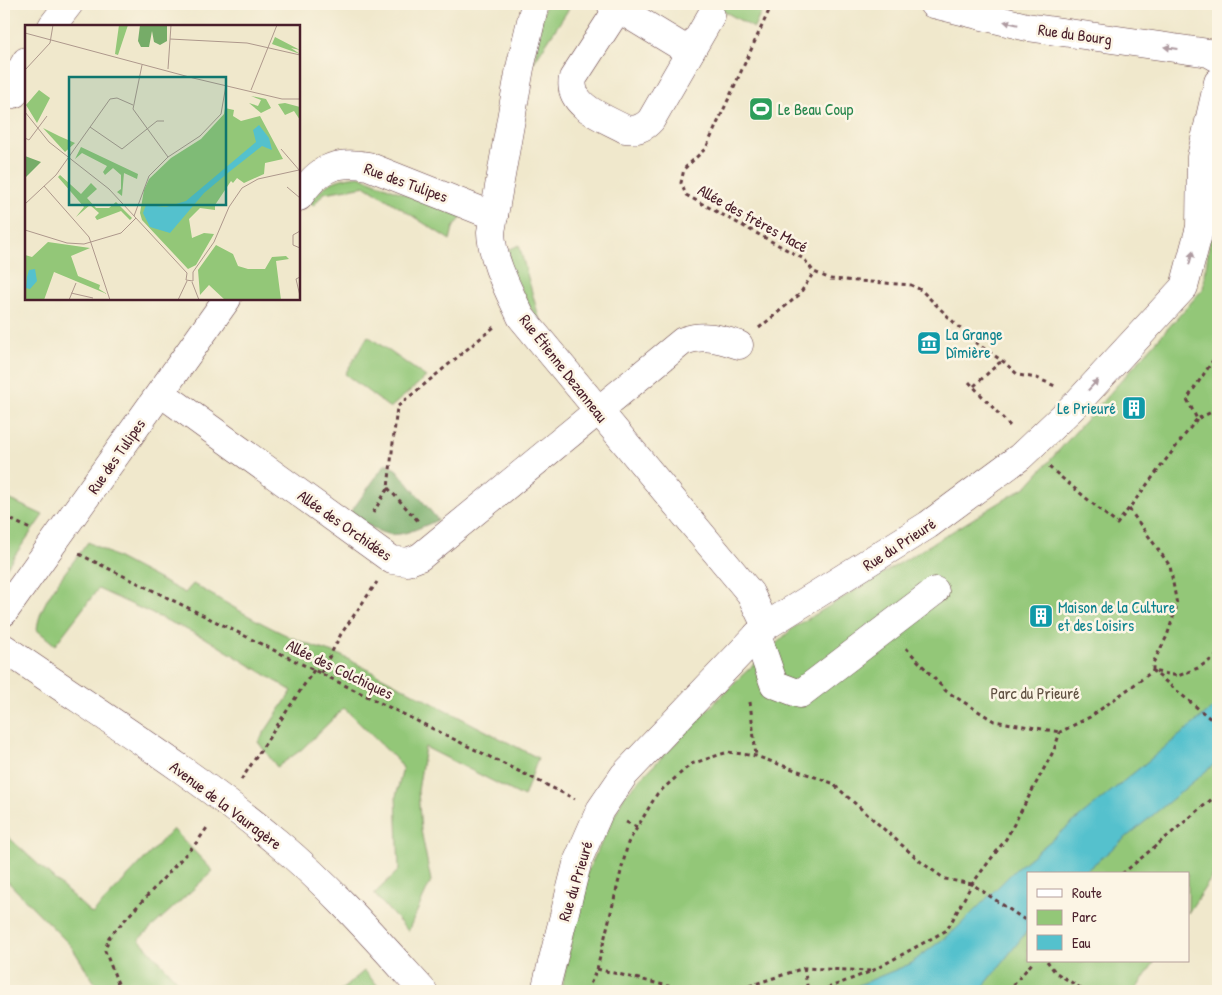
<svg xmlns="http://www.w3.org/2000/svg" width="1222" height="995" viewBox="0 0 1222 995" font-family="'Patrick Hand',sans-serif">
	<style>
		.green { fill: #93c778; stroke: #6e7352 }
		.forest { fill: #76ac68; stroke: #60664a }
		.water { fill: #54c1cd; stroke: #4f707c }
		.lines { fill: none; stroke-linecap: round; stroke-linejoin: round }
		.minor-casing { stroke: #633d43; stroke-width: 29 }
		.path { stroke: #633d43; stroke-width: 3; stroke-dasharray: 4 4; stroke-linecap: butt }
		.minor { stroke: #fff; stroke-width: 28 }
		.oneway { fill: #ae9aa0 }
		.labels { text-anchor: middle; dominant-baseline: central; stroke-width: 5; stroke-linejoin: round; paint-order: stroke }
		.street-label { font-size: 16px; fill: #4a1f2b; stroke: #fcf5e5 }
		.leisure-label { font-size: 16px; fill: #27864d; stroke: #fcf5e5; text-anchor: start }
		.culture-label { font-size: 16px; fill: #0d838f; stroke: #fcf5e5; text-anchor: start }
		.park-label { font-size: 16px; fill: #605142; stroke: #fcf5e5 }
		.inset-road { fill: none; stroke: #ae988c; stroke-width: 1 }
		.view { fill: #0f766e; fill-opacity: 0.15; stroke: #0f766e; stroke-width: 2.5 }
		.inset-edge { fill: none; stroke: #4a1f2b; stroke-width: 2.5 }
	</style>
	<rect width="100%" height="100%" fill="#fcf5e5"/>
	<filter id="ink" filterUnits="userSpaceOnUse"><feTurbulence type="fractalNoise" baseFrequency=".02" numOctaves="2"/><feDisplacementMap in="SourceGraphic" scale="10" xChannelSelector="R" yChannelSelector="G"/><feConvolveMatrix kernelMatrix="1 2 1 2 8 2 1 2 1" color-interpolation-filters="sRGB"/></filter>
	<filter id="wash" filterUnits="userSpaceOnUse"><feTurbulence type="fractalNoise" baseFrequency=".0096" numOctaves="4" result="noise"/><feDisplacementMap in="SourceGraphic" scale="20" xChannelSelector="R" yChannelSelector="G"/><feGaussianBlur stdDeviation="1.12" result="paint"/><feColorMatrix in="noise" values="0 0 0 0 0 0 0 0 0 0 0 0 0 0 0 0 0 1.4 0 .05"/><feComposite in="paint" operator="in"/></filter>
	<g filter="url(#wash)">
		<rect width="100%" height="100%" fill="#f0e8cc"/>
		<!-- green -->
		<g class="green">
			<path d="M545,4H572L534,62Z"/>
			<path d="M711,4H765L754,28Z"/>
			<path d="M359,176L462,217L453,228L450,240L366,186L324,193L313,206L310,203C322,184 337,178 359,176Z"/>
			<path d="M1210,238L1218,241V868L1188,913V874H1028V961H1155L1135,991H561L584,879L624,796L736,681L793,628L1027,486L1203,289Z"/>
			<path d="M519,245L540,321H537L510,267L508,250Z"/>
			<path d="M368,336L426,377L390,408L345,374Z"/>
			<path d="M4,497L43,515L4,571Z"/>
			<path d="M88,542L185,593L193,584C239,610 287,641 338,654L538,758L524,797L425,747L418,791L421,830L431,881L408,931L374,894L399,870L396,796L403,768L399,762L344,708L301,750L277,767L258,742L292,691L207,639L98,589L55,645L37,630C39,600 71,566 88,542Z"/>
			<path d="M173,829L213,871L139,939L187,991H100L71,946L4,878V833L92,914Z"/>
			<path d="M364,971L383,991H340Z"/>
		</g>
		<!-- forest -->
		<path class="forest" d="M386,463L397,470L438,520C394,539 390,542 350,513Z"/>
		<!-- water -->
		<path class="water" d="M1218,704V761L1082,874H1028V930L980,991H844L910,964L955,930L1016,869Z"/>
	</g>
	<g filter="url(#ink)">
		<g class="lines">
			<defs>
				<g id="minor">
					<path d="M535,4L520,68L491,232C492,261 509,291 521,317L750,593L766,626"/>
					<path d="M611,4L690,52"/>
					<path d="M621,4L573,78C567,106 605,118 625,129C636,131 644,128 651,120L711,16"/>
					<path d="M933,4L1027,27L1209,53L1218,58"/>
					<path d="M52,26L69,4"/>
					<path d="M14,94L16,78L26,61"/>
					<path d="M299,197C318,169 334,160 368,166L494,216"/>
					<path d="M161,393L392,560L407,562L420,557L683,341C704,334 718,338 739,345"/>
					<path d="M4,612L227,299"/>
					<path d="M757,635L774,684L800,694L935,591"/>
					<path d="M4,648C96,712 192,771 278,843C331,887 377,940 423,991"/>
					<path d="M545,991L578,860L600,810L624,775L766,626L928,525L1020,457L1077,403L1184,287L1200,227L1201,157L1218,82"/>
				</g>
			</defs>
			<!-- minor casing -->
			<use href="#minor" class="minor-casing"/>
			<!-- path -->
			<g class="path">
				<path d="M772,4L706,148L684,169L681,183L686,195L804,259L814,272L831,279L911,285L921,290L973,341L1004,362L1018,375L1037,378L1055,386"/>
				<path d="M759,328L799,295L814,272"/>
				<path d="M1218,353L1187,399L1197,419L1218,409"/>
				<path d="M969,382L1011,427"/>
				<path d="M974,386L999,363L1003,362"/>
				<path d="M1049,467L1117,524L1197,419"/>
				<path d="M388,488L418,521"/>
				<path d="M1129,509L1170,566L1177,605L1167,636L1153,663V671L1178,676L1198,668L1218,655"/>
				<path d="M373,513L388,488L397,407L494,327"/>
				<path d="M4,516L30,529"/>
				<path d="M79,554L575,799"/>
				<path d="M906,648L946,691L994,721L1060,732"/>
				<path d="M321,673L341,634L377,582"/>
				<path d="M750,702L756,756"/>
				<path d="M241,780L314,670"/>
				<path d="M626,822L637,827"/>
				<path d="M1122,874L1218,794"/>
				<path d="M1047,961L1055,972L1085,991"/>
				<path d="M804,968L808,991"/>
				<path d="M597,969L689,991"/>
				<path d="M121,991L105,951L109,937L197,842L209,825"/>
				<path d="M587,991L597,969L628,843L657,794L691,764L728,752L756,756L832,783L921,862L945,879L972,884L1028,922"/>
				<path d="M734,991L804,968L870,971"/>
				<path d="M820,991L872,971L947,930L972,884L1006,839L1054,750L1060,732L1090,717L1153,671L1218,725"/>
				<path d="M1008,991L1034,961"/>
			</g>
			<!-- minor -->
			<use href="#minor" class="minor"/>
		</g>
		<!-- one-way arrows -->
		<defs><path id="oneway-solid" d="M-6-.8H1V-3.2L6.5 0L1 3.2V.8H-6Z" transform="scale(1.25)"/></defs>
		<g class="oneway">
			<use href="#oneway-solid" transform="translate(1011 23) rotate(-167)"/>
			<use href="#oneway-solid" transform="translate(1171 48) rotate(-172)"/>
			<use href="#oneway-solid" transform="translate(1191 258) rotate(-75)"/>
			<use href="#oneway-solid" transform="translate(1093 385) rotate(-47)"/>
		</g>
	</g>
	<!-- icons -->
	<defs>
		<symbol id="stadium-square" viewBox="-11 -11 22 22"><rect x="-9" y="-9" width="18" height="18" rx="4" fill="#2e9e5b" stroke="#fcf5e5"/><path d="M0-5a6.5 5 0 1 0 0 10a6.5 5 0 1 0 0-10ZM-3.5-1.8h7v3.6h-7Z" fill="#fff"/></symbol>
		<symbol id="museum-square" viewBox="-11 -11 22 22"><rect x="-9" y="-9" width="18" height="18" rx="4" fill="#0f9aa8" stroke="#fcf5e5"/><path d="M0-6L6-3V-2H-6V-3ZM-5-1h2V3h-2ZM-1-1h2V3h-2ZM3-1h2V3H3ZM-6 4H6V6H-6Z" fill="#fff"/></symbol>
		<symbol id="building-square" viewBox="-11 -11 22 22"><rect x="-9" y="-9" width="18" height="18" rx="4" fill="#0f9aa8" stroke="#fcf5e5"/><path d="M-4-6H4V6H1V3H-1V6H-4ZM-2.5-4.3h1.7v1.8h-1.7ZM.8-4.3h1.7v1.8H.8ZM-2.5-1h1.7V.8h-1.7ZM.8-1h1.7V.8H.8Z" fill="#fff"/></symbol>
	</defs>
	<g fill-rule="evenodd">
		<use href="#stadium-square" x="747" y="95" width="28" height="28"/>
		<use href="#museum-square" x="915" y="329" width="28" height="28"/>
		<use href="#building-square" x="1120" y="394" width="28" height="28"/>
		<use href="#building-square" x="1027" y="602" width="28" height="28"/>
	</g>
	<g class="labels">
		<!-- street labels -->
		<g class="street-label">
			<text transform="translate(1075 34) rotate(8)">Rue du Bourg</text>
			<text transform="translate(406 182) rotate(20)">Rue des Tulipes</text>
			<text transform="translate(753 218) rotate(29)">Allée des frères Macé</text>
			<text transform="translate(564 368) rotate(52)">Rue Étienne Dezanneau</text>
			<text transform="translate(116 456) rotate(-55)">Rue des Tulipes</text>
			<text transform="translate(345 525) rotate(35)">Allée des Orchidées</text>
			<text transform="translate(899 544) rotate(-33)">Rue du Prieuré</text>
			<text transform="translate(340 669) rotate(26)">Allée des Colchiques</text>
			<text transform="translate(226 805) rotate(37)">Avenue de la Vauragère</text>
			<text transform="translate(575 881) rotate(-73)">Rue du Prieuré</text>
		</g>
		<!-- leisure labels -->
		<g class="leisure-label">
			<text x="778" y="109">Le Beau Coup</text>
		</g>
		<!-- culture labels -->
		<g class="culture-label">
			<text x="946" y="334">La Grange<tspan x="946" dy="18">Dîmière</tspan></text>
			<text x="1116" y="408" text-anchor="end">Le Prieuré</text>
			<text x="1058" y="607">Maison de la Culture<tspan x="1058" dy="18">et des Loisirs</tspan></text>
		</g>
		<!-- park labels -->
		<g class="park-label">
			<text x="1035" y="693">Parc du Prieuré</text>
		</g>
	</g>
	<!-- overview -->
	<g transform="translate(25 25)">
		<rect width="275" height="275" fill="#f0e8cc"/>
		<path d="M94,0H103L93,30L90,29ZM250,12L275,25L266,23L275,29L247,19ZM14,65L25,73L12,98L1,80ZM226,71L241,74L246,83L236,88L224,78L233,81L236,75ZM260,78L275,82V95L269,86L260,90L253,79ZM200,83L209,85L208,91L216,96L235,91L258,134L240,138L239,149L219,158L212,153L208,158L206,156L190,180V185L175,183L164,194L167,213L179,208L189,209L171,240L163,244L117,195L115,188L119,165L124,154L146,133L176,114L199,89ZM18,103L34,111L50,118L40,127ZM56,122L113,149L112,154L99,148L97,171L92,167L96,164V150L88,143L80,150L78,147L82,141L57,128L50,134ZM35,150L56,169L66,158L72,164L62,173L71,183H84L91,177L107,193L105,195L96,186L72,195L70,192L74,188L65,180L51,192L59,182L33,152ZM23,217L65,223L46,231L53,251L75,260L74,264L82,269L29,247L19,275H0V230L7,232ZM191,220L208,229L213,241L223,244H240L247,232L261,231L264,234L251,236L256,275H200L184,260L175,270L173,245Z" fill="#93c778"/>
		<path d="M115,0H142V16L135,20L129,17L127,6L124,22H116L113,16ZM0,131L16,137L0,153Z" fill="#76ac68"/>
		<path d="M234,100L244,113L247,125L237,121L204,147L179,168L145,208L125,202L118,188L121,180L141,182L161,176L231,117L228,105ZM10,244L12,256L5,264L1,263L2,252L4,245Z" fill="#54c1cd"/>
		<path class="inset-road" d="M0,8L168,53L257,74H275M145,14L222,18L275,30M117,40L108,84L143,132M143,44L146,0M0,45L25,18L28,0M226,65L252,0M0,87L24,117L84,164L162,248M65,102L97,124L132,96H139M0,113L4,115L22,91M256,124L275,146M19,161L64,212L85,275M262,162L275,173M0,179L31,150L85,74L92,73L108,80M109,191L124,151L143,132L175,111L196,89L201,60M0,205L42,218L59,219L96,208L111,193M275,206L268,210V220L275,223M162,248L161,255L168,256V247L189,217L204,182L217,163L233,154L274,145M275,252L271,254L275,271M167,257L174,275M46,268L68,273M44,275L51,258M153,275L162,256"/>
		<path class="view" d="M44,52H201V180H44Z"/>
		<rect width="275" height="275" class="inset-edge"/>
	</g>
	<!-- margin -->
	<rect width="1222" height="995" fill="none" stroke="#fcf5e5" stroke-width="20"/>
	<!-- legend -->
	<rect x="1027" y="872" width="162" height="90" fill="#fcf5e5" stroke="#b59f9b"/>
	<rect x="1037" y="889" width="25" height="8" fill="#ffffff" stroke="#b59f9b"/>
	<text x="1072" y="898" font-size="15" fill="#4a1f2b">Route</text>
	<rect x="1037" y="910" width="25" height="15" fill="#93c778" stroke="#b59f9b"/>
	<text x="1072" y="922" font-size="15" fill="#4a1f2b">Parc</text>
	<rect x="1037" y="935" width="25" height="15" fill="#54c1cd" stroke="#b59f9b"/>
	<text x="1072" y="948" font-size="15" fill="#4a1f2b">Eau</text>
</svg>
